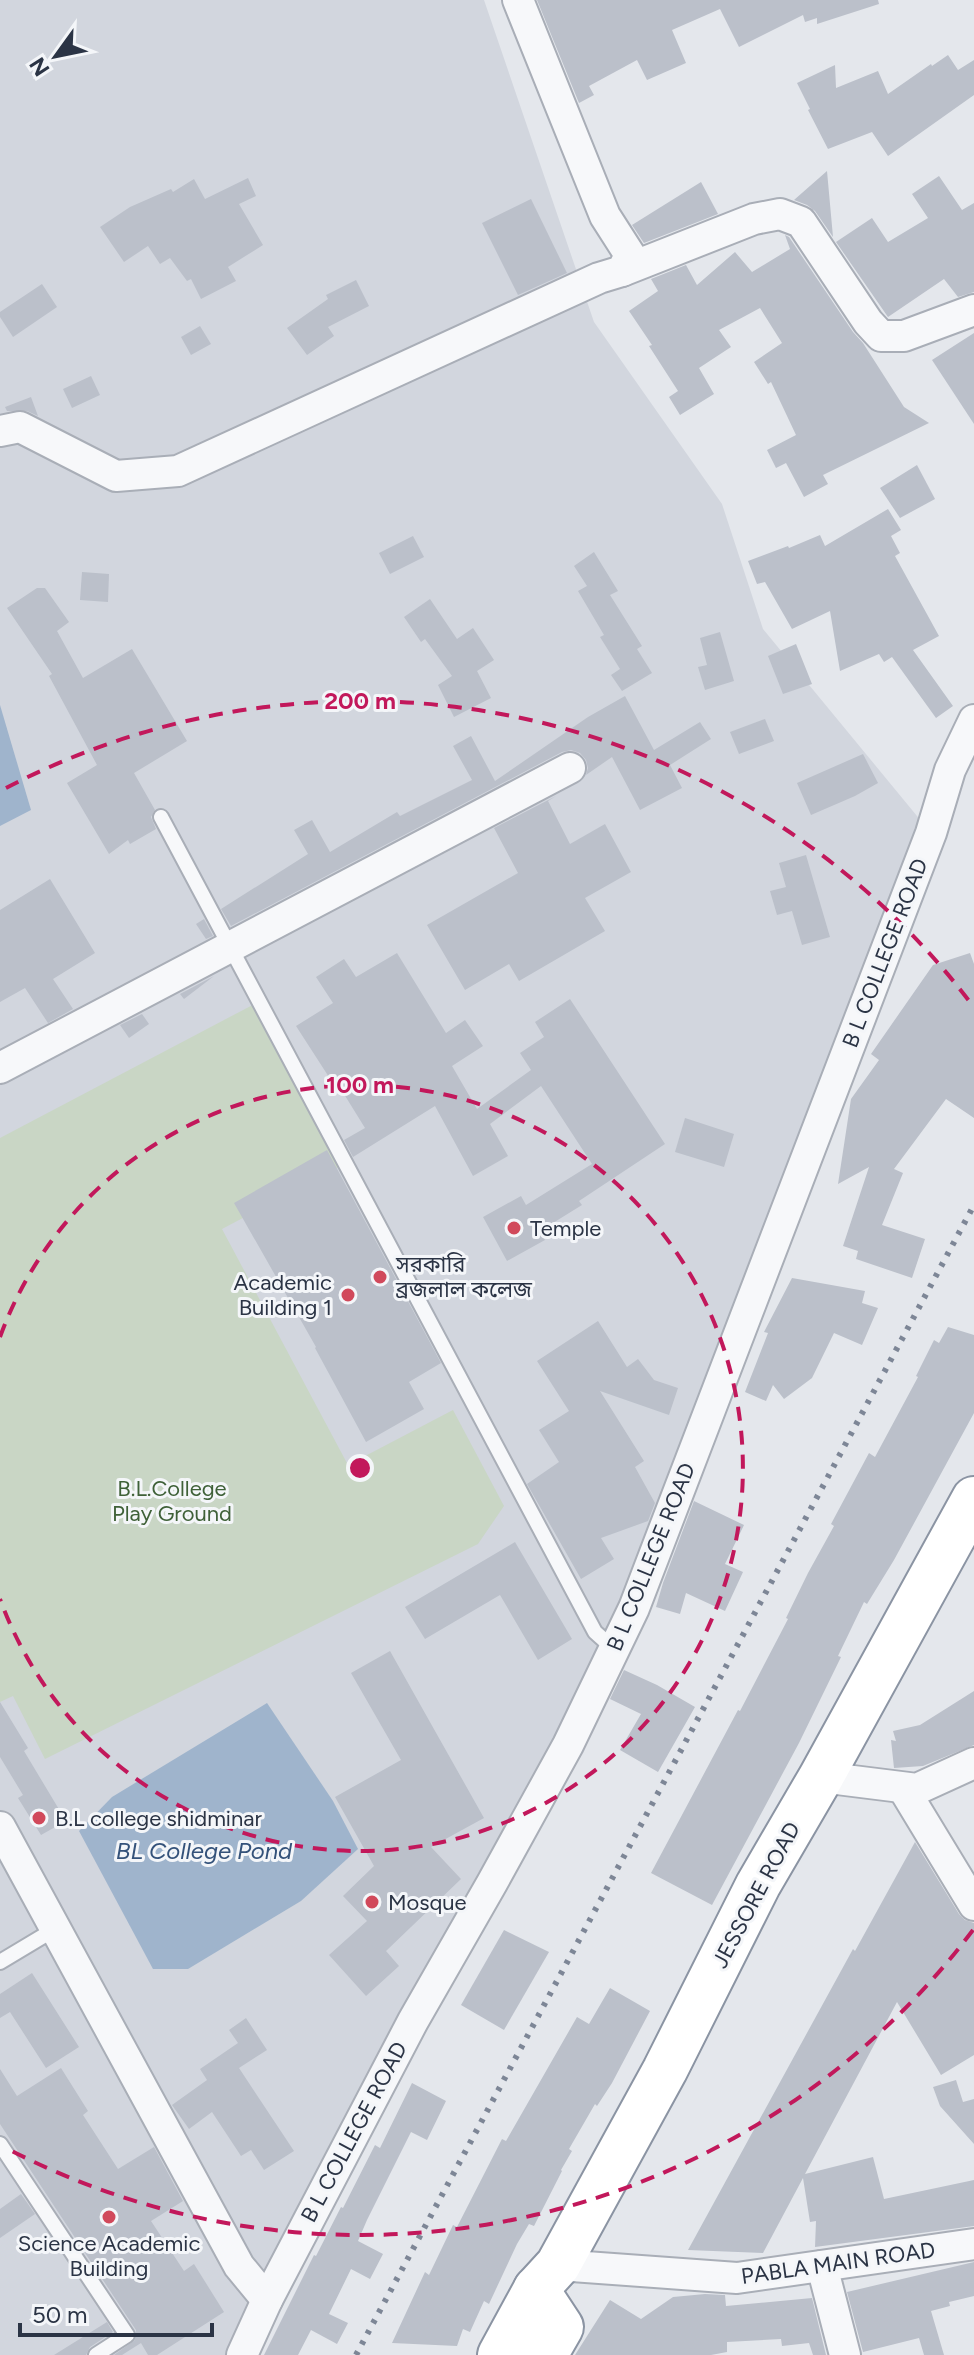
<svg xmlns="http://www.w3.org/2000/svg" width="974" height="2355" viewBox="0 0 974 2355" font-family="Figtree,'Noto Sans Bengali',sans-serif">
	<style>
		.built { fill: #d2d6de }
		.green { fill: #c9d6c5 }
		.water { fill: #9fb4cc }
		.building { fill: #bbc0ca }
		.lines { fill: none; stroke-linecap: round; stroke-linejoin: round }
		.lane-casing { stroke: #a9aeb7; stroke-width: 18 }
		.street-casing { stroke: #a9aeb7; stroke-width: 34 }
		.highway-casing { stroke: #8b94a3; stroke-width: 48 }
		.lane { stroke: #f7f8fa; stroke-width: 14 }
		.street { stroke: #f7f8fa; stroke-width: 30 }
		.highway { stroke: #fff; stroke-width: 44 }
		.rail { stroke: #7d8696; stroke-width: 6; stroke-dasharray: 4 8; stroke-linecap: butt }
		.ring { fill: none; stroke: #c2185b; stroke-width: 4; stroke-dasharray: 14 10 }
		.poi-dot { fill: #d1495b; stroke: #f4f6f9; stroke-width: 3 }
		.labels { text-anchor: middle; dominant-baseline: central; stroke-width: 6; stroke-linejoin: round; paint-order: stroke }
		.street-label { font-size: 22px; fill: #2b3445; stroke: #f4f6f9 }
		.poi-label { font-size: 22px; fill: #2b3445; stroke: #f4f6f9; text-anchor: start }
		.park-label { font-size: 22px; fill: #3f6138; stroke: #f4f6f9 }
		.water-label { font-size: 24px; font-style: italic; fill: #34527a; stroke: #f4f6f9 }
		.centre { fill: #c2185b; stroke: #f4f6f9; stroke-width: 4 }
		.ring-label { font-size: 24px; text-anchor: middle; font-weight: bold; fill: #c2185b; stroke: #f4f6f9; stroke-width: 6; stroke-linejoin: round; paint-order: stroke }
	</style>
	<rect width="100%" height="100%" fill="#e4e7ec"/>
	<!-- built -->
	<path class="built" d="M0,0H484L594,322L722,504L763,629L931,833L658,1543L242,2355H0Z"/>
	<!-- green -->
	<path class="green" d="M262,1000L348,1162L222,1229L348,1465L453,1410L504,1506L478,1544L45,1759L13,1696L0,1702V1138Z"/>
	<!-- water -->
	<g class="water">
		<path d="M0,705L31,810L0,826Z"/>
		<path d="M267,1703L333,1801L358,1849L301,1901L188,1969H153L79,1831L112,1797Z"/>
	</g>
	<!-- building -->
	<g class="building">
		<path d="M537,0H878L879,4L817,24V18L805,22L803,15L739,47L720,9L672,30L686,63L647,80L637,60L589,86L594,95L579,103Z"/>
		<path d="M948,55L958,70L974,60V95L888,156L872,132L828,149L808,110L810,109L797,83L835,65L836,88L878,71L888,94L931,64L932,66Z"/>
		<path d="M827,171L833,237L815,211L807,205L794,200Z"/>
		<path d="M939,176L962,210L974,203V292L958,297L944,279L888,317L836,242L872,218L888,242L928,218L912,194Z"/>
		<path d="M248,178L256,196L239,204L263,245L228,267L236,281L201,299L191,279L187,281L170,258L160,264L148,246L124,262L100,227L130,207L171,189L173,192L194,179L205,199Z"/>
		<path d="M701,182L718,214L644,243L632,225Z"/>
		<path d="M531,199L567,273L518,295L482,223Z"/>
		<path d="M785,235L789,237L853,332L863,343L904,407L929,423L823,475L828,484L804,497L786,463L776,468L767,450L796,435L771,382L768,384L754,362L782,343L760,308L719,330L731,347L699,368L714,394L680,415L669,397L678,391L649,346L652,345L629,311L658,291L651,279L686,265L697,285L735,252L752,272L790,249Z"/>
		<path d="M356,280L369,306L328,327L334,336L307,355L287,328L328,299L326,295Z"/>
		<path d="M42,284L57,307L13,337L0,317V312Z"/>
		<path d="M200,326L211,344L191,355L181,337Z"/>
		<path d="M974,333V424L932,360Z"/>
		<path d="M91,376L100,395L72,408L63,389Z"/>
		<path d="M31,397L38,416L27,411H7L5,407Z"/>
		<path d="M917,465L935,499L900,518L880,488Z"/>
		<path d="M888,509L901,530L891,536L900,553L895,556L939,636L913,650L953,706L936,718L892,657L884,662L879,654L840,671L830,611L792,629L765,582L757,584L748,561L788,546L789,548L820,535L825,546Z"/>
		<path d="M413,536L424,557L390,574L379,553Z"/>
		<path d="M594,552L618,591L610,595L642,646L637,649L652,673L622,691L611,675L620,669L600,637L604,635L578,591L587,586L574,566Z"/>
		<path d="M82,572L109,574L108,602L80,600Z"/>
		<path d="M37,588H45L69,622L57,631L83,678L132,649L187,741L134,773L155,810L151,817L156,829L130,844L128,840L109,854L67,783L97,765L49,676L52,674L7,608Z"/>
		<path d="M430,599L457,639L473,628L494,660L477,671L491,698L454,717L438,685L452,676L425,639L421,642L404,617Z"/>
		<path d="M720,632L734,681L705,690L698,667L707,665L700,638Z"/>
		<path d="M796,644L812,684L783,694L768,656Z"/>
		<path d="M625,696L654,750L700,722L711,739L670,765L682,788L640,810L612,757L586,775L588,768L586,760L580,753L571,750L562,752L231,926L221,909L308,854L294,830L312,820L330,852L397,812L400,816L472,780L453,746L471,736L495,781L588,717Z"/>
		<path d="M765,719L774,741L739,754L730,732Z"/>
		<path d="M863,754L878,783L855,796L811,815L797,783Z"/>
		<path d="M556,796L548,801L570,844L605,824L631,872L585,898L605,931L519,981L509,964L465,990L427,925L518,873L494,828Z"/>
		<path d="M806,855L830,937L802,945L792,911L777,915L770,891L786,887L779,863Z"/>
		<path d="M50,879L95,953L53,979L73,1009L48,1023L25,988L0,1002V910Z"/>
		<path d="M204,919L213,936L206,939L196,924Z"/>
		<path d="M397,953L446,1033L465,1020L483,1046L452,1066L477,1109L531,1070L520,1053L544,1037L535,1022L570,999L665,1144L579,1201L582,1205L540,1231L545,1240L507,1261L483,1217L521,1196L526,1205L592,1164L541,1086L490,1124L508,1156L473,1176L435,1106L353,1157L344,1140L365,1128L339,1086L336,1088L296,1026L333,1003L316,977L344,959L356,977Z"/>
		<path d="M970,953L974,964V1118L946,1099L894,1169L903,1173L882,1225L925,1239L912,1278L856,1259L858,1251L843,1246L869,1167L838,1184L851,1099L879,1060L871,1054L933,965Z"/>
		<path d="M214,976L184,999L180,994Z"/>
		<path d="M142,1014L149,1024L129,1038L120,1025Z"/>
		<path d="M685,1118L734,1134L724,1167L675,1152Z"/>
		<path d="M327,1150L441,1363L409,1382L424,1409L366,1442L315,1348L316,1347L234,1203Z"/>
		<path d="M792,1278L865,1291L862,1303L878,1308L862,1345L834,1333L812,1378L784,1399L773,1385L766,1401L745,1392L768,1333L764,1332Z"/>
		<path d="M598,1321L627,1367L638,1359L654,1380L678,1388L669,1415L600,1391L644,1461L635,1467L655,1503L648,1521L601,1538L614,1559L581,1579L527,1484L559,1462L539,1430L569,1411L537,1361Z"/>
		<path d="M948,1327L974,1335V1413L894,1560L867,1604L864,1602L838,1656L841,1657L799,1743L712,1905L651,1873L738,1710L740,1711L788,1619L786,1618L808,1573L834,1526L831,1524L869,1453L875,1457L918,1377L916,1376L934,1340L939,1343Z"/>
		<path d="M694,1501L744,1525L725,1564L743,1572L725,1611L686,1593L680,1614L656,1607L663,1583Z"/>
		<path d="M515,1542L572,1639L538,1660L500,1595L425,1639L405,1607Z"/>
		<path d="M390,1651L484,1818L431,1847L461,1879L386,1951L399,1966L366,1996L329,1955L367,1921L343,1896L374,1866L335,1797L401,1760L351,1673Z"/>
		<path d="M624,1670L657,1685L695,1707L658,1772L620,1750L641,1714L610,1699Z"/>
		<path d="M974,1691V1745L923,1766L894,1768L891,1740L896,1741L893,1731L920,1725Z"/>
		<path d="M0,1702L28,1748L24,1751L66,1821L41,1835L18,1798L23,1795L0,1757Z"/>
		<path d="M915,1842L959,1914L965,1920L974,1923V2055L941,2075L897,2002L805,2174L873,2157L884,2199L974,2180V2226L815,2247L816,2221L810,2222L803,2178L763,2253L688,2250L853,1949L855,1951Z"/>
		<path d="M504,1930L549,1952L504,2030L461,2005Z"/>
		<path d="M32,1973L79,2047L46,2068L10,2012L0,2018V1994Z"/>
		<path d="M610,1988L650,2011L612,2083L597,2106L595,2104L569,2149L572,2151L561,2170L562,2171L534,2226L529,2224L517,2244L489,2304L484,2301L470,2332L463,2329L457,2346L392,2343L425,2272L429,2275L453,2225L457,2227L502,2139L506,2141L577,2017L589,2024Z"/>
		<path d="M246,2018L267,2050L239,2068L294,2151L264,2170L251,2150L241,2156L212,2112L189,2129L172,2105L207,2080L200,2069L238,2043L229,2030Z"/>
		<path d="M61,2068L88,2111L83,2115L118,2169L154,2147L183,2201L151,2221L184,2271L194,2264L224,2312L157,2355H148L141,2343L122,2355H114L135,2340L136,2330L0,2124V2069L17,2096Z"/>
		<path d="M956,2080L963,2102L974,2099V2144L940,2106L933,2087Z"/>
		<path d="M412,2083L446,2101L427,2140L411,2132L367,2220L358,2241L383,2254L370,2279L351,2269L329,2314L348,2323L337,2344L311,2330L298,2355H264L314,2255L316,2256L341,2207L343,2208L375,2145L380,2148Z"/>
		<path d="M21,2194L35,2214L0,2238V2209Z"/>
		<path d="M974,2262V2296L949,2302L950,2306L931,2311L944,2355H924L919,2338L863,2352L847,2292Z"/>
		<path d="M705,2294L725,2295L726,2306L812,2298L826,2355H813L809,2343L782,2346L781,2339L727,2342V2352L711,2355H575L610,2300L641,2319L673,2297Z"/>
		<path d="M107,2322L113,2332L90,2347L86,2355H54Z"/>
	</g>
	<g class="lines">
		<defs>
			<g id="lane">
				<path d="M161,817L595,1632L614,1649"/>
				<path d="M0,1962L55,1929"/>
				<path d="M0,2144L127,2335L96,2355"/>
			</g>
			<g id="street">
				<path d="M622,271L754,219L780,214L801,222L868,322L881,336H904L974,310"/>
				<path d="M0,431L20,427L116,476L178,471L599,278L622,271L630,255L605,216L518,0"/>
				<path d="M0,1068L570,768"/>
				<path d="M821,1777L917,1789L974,1763"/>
				<path d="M903,1788L974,1905"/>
				<path d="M0,1827L239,2266L267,2300"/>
				<path d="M558,2265L737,2278L974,2244"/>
				<path d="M822,2266L845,2355"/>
				<path d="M242,2355L267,2300L413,2021L492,1883L568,1745L634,1608L931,833L950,770L974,720"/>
			</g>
			<g id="highway">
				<path d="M536,2289L561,2327L545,2355"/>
				<path d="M500,2355L536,2289L558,2265L665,2070L758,1885L821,1777L974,1499"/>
			</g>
		</defs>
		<!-- lane casing -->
		<use href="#lane" class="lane-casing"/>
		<!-- street casing -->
		<use href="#street" class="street-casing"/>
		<!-- highway casing -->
		<use href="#highway" class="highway-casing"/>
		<!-- lane -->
		<use href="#lane" class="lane"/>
		<!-- street -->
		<use href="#street" class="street"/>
		<!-- highway -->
		<use href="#highway" class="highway"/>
		<!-- rail -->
		<path class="rail" d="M356,2355L974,1205"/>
	</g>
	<!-- distance rings -->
	<g class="ring">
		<path d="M0 1337A383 383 0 1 1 0 1599"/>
		<path d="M973 1930A767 767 0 0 1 6 2148M6 788A767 767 0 0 1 973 1006"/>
	</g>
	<!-- markers -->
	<g class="poi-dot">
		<circle cx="514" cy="1228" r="8"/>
		<circle cx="380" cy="1277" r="8"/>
		<circle cx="348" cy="1295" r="8"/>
		<circle cx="39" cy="1818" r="8"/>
		<circle cx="372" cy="1902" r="8"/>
		<circle cx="109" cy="2217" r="8"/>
	</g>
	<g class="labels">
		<!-- street labels -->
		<g class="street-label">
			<text transform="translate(885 953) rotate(-69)">B L COLLEGE ROAD</text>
			<text transform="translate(651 1557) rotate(-68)">B L COLLEGE ROAD</text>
			<text transform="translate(756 1895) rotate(-62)">JESSORE ROAD</text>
			<text transform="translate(354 2132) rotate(-62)">B L COLLEGE ROAD</text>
			<text transform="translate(838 2263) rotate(-8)">PABLA MAIN ROAD</text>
		</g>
		<!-- poi labels -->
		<g class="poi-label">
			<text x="530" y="1228">Temple</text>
			<text x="396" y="1264">সরকারি<tspan x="396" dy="25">ব্রজলাল কলেজ</tspan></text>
			<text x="332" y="1282" text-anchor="end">Academic<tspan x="332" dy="25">Building 1</tspan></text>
			<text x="55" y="1818">B.L college shidminar</text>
			<text x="388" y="1902">Mosque</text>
			<text x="109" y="2243" text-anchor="middle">Science Academic<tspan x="109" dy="25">Building</tspan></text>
		</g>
		<!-- park labels -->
		<g class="park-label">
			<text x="172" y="1488">B.L.College<tspan x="172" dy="25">Play Ground</tspan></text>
		</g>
		<!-- water labels -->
		<g class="water-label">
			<text x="204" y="1850">BL College Pond</text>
		</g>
	</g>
	<circle cx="360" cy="1468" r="12" class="centre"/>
	<g class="ring-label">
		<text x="360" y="709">200 m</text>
		<text x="360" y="1093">100 m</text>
	</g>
	<!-- north arrow -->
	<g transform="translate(56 56) rotate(237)" stroke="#f4f6f9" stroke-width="6" paint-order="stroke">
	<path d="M0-6L14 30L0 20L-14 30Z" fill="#2b3445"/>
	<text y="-12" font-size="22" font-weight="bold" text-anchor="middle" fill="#2b3445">N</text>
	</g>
	<!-- scale -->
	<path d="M20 2323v12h192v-12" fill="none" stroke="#2b3445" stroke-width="4"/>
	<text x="32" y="2323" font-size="24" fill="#2b3445" stroke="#f4f6f9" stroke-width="6" paint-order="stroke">50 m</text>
</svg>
